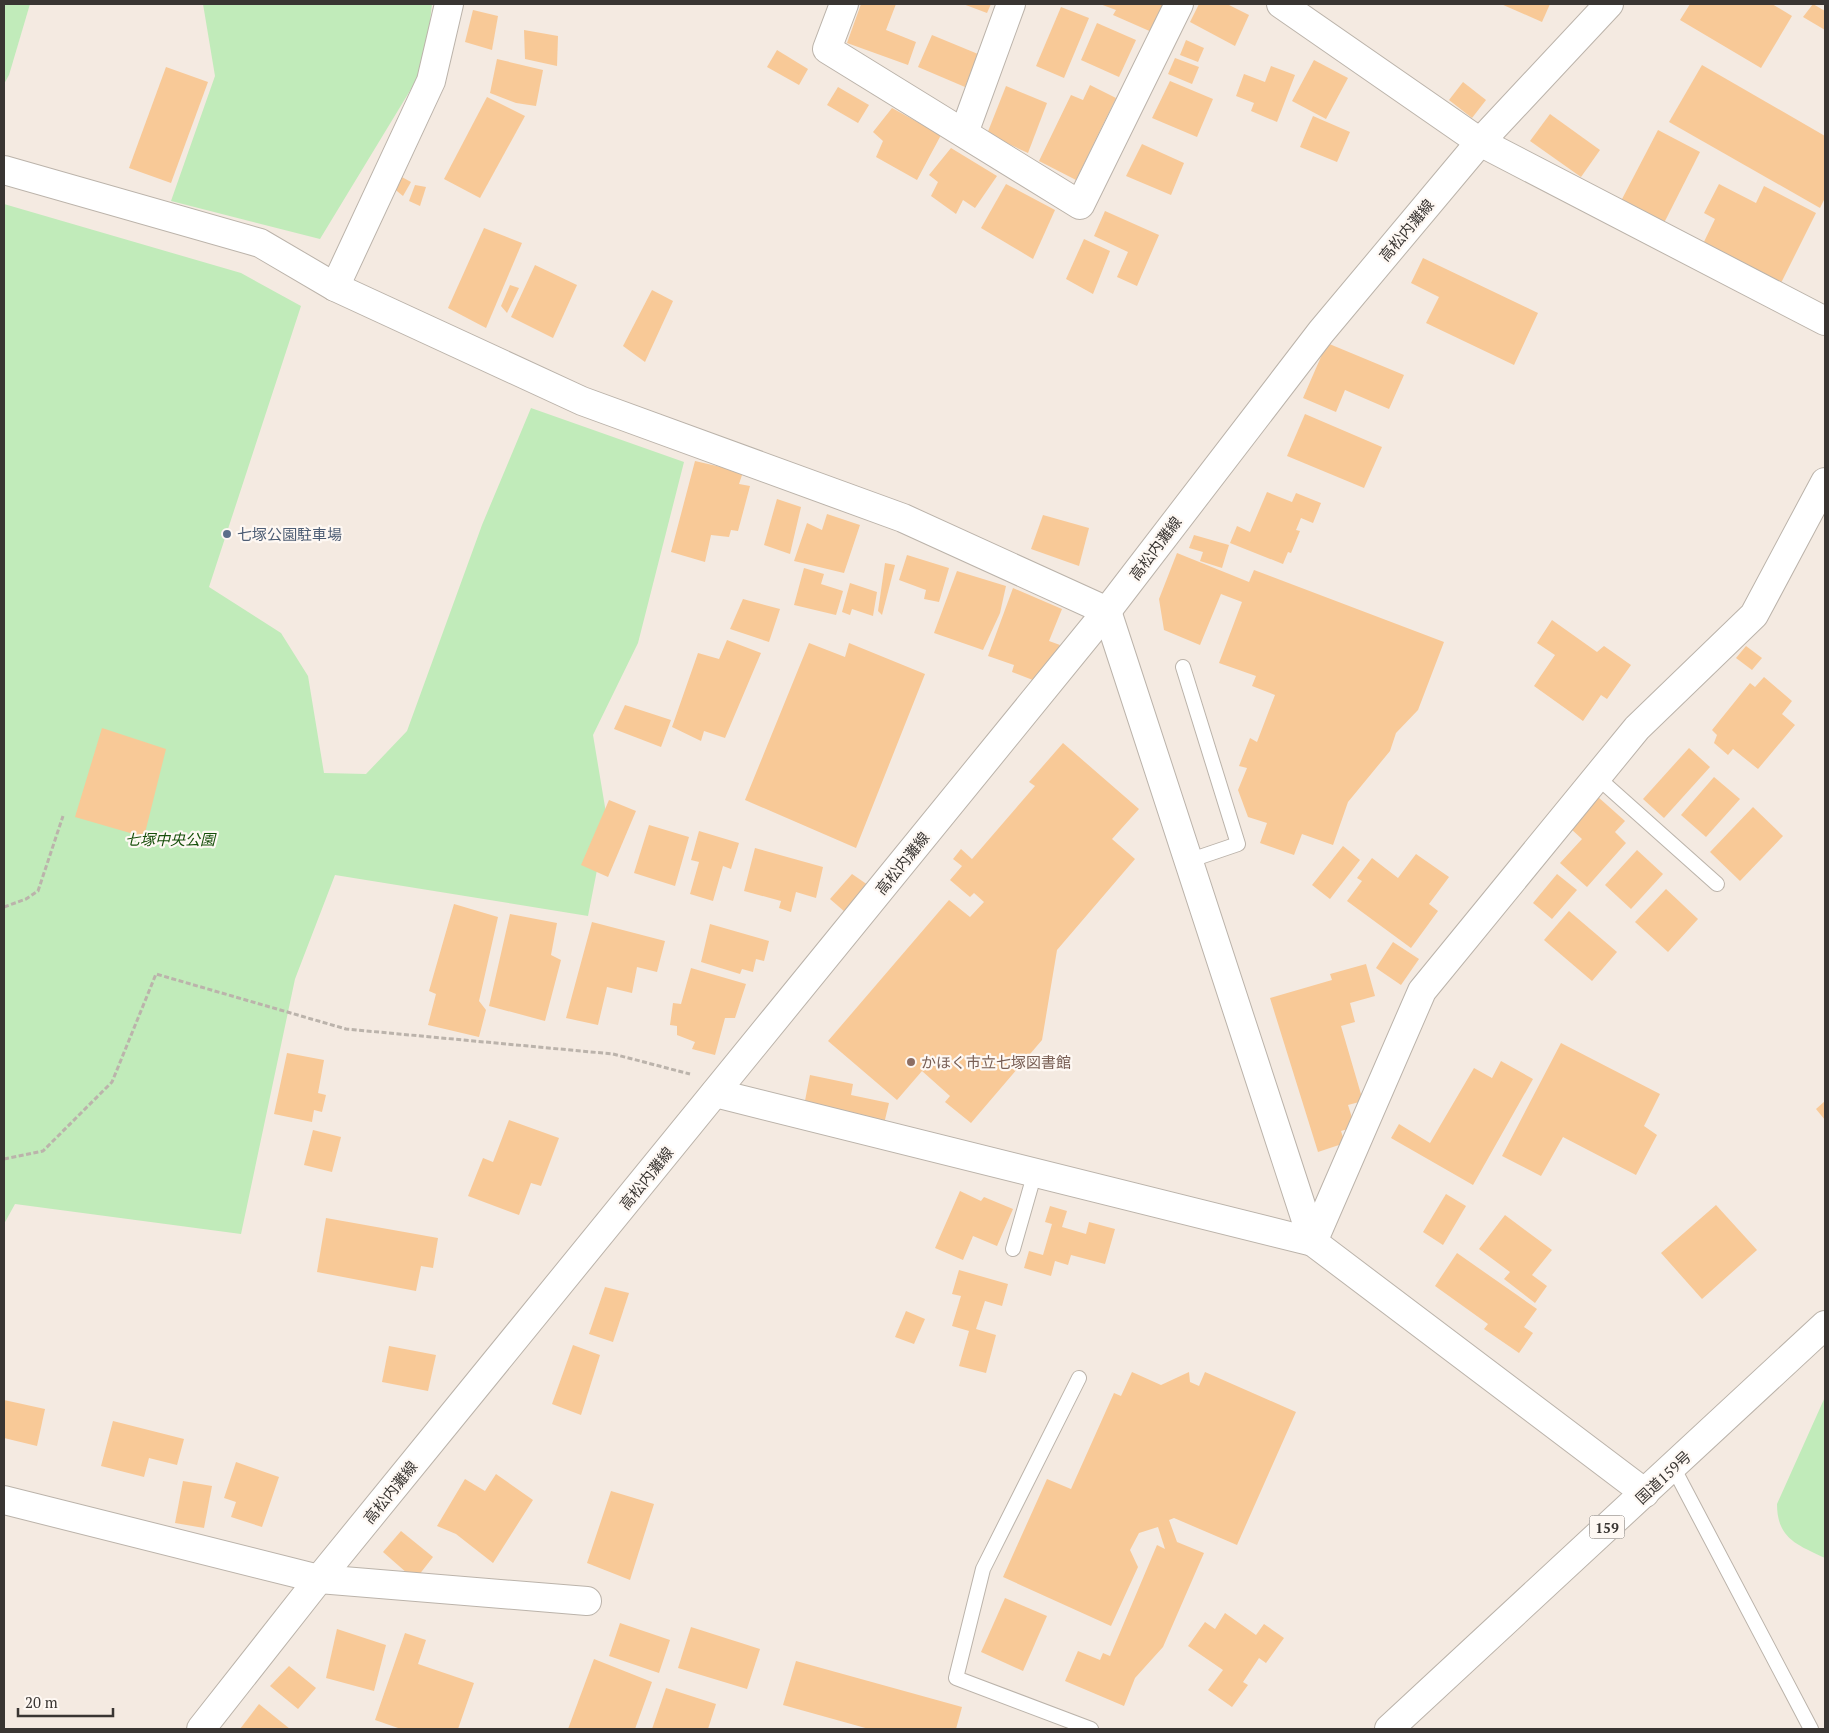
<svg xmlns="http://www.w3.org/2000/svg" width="1829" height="1733" viewBox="0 0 1829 1733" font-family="'PT Serif','Noto Sans JP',serif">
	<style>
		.green { fill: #c1ebba }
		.building { fill: #f8c997 }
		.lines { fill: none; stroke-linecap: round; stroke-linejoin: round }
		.service-casing { stroke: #bbb3aa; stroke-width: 16 }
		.minor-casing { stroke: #bbb3aa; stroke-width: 30 }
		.secondary-casing { stroke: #bbb3aa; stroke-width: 30 }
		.trunk-casing { stroke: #bbb3aa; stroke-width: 30 }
		.path { stroke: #bbb3ab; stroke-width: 3; stroke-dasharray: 5 2.5; stroke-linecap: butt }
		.service { stroke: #fff; stroke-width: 14 }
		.minor { stroke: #fff; stroke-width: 28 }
		.secondary { stroke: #fff; stroke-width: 28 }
		.trunk { stroke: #fff; stroke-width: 28 }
		.service-dot { fill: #5c6f8a; stroke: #fef8f3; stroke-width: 2 }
		.education-dot { fill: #8d6e63; stroke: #fef8f3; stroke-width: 2 }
		.labels { text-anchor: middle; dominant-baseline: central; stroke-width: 4.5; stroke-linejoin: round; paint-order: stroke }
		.shield { fill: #fef8f3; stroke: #74706c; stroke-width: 1 }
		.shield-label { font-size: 14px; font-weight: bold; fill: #393532 }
		.street-label { font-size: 15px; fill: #393532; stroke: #fef8f3 }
		.service-label { font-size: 15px; fill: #4e5e75; stroke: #fef8f3; text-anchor: start }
		.park-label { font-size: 15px; font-style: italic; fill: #164f0a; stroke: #fef8f3 }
		.education-label { font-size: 15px; fill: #785e54; stroke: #fef8f3; text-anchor: start }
	</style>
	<rect width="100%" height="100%" fill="#f4eae1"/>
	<!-- green -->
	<g class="green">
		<path d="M4,4H30L9,75L4,84Z"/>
		<path d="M203,4H432L425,66L320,239L171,201L215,76Z"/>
		<path d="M4,204L241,273L301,306L209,587L281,633L308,676L324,773L366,774L407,731L482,525L531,408L684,462L638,643L593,735L607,819L588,916L335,875L295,979L241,1234L15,1204L4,1224Z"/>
		<path d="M1825,1397V1558C1798,1545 1777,1539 1777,1504Z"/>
	</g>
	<!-- building -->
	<g class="building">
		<path d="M861,4H896L886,30L916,42L908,65L847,43Z"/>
		<path d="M963,4H991L987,13Z"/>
		<path d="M1100,4H1167L1154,33L1113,15L1116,10Z"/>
		<path d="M1199,4H1227L1249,15L1235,46L1190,22Z"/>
		<path d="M1501,4H1550L1542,22Z"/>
		<path d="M1690,4H1772L1792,16L1761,68L1680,20Z"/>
		<path d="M1813,4L1825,11V30L1803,17Z"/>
		<path d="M1061,7L1089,18L1064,78L1036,66Z"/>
		<path d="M473,10L498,16L492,50L465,42Z"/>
		<path d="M1097,23L1136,40L1119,77L1081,60Z"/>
		<path d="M524,30L558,36L557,66L525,59Z"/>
		<path d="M932,35L978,54L965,87L918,67Z"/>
		<path d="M1186,40L1204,48L1198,62L1180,55Z"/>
		<path d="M777,50L808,69L799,85L767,67Z"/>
		<path d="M1175,58L1199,67L1192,84L1168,74Z"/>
		<path d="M497,59L543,70L536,106L516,103L490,93Z"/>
		<path d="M1314,60L1348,78L1326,119L1292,101Z"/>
		<path d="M1702,65L1825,136V198L1820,208L1669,122Z"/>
		<path d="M1271,66L1295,75L1277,122L1251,111L1254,103L1236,96L1244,74L1265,82Z"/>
		<path d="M166,67L208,82L171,183L129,168Z"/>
		<path d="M1170,81L1213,99L1197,137L1152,118Z"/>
		<path d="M1463,82L1486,100L1472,118L1449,100Z"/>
		<path d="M1090,85L1116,98L1076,180L1039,161L1071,95L1083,100Z"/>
		<path d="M1006,86L1047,103L1028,153L987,134Z"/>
		<path d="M838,87L869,105L858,123L827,105Z"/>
		<path d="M487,97L525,116L480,198L444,179Z"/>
		<path d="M892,108L941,135L917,180L876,157L883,141L873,132Z"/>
		<path d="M1550,114L1600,150L1581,177L1530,141Z"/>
		<path d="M1313,116L1350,132L1337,162L1300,147Z"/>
		<path d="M1658,130L1700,152L1664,223L1621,201Z"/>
		<path d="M1142,144L1184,163L1171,195L1126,176Z"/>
		<path d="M951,148L997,176L975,208L963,200L956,214L931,196L938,182L929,175Z"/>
		<path d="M400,176L411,182L403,196L392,187Z"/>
		<path d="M1006,184L1055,210L1033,259L981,228Z"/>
		<path d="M1719,184L1756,203L1764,186L1816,213L1779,287L1701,248L1715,219L1704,213Z"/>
		<path d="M415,185L426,187L420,206L409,201Z"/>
		<path d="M1105,211L1159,235L1137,286L1117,277L1128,252L1094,236Z"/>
		<path d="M484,228L522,243L486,328L448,308Z"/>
		<path d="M1084,239L1110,251L1093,294L1066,279Z"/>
		<path d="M1423,258L1538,313L1514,365L1426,323L1439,297L1411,283Z"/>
		<path d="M535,265L577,285L553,338L511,317Z"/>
		<path d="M510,285L519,288L507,313L501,306Z"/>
		<path d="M652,290L673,301L645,362L623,346Z"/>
		<path d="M1327,343L1404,375L1389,409L1345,390L1336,412L1303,398Z"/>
		<path d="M1305,414L1382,447L1364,488L1287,456Z"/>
		<path d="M695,461L743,472L739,484L750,486L738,531L731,530L729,537L711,535L705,562L671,552Z"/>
		<path d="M1267,492L1292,502L1296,493L1321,503L1313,523L1301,518L1296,530L1300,531L1291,553L1288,552L1283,564L1230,543L1237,526L1250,532Z"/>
		<path d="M777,499L801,507L790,554L764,545Z"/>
		<path d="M827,514L860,525L844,573L794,561L807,523L822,530Z"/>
		<path d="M1043,515L1089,528L1079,566L1031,549Z"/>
		<path d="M1194,535L1229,545L1222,568L1200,561L1203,552L1189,548Z"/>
		<path d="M1177,553L1249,582L1254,570L1444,642L1418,710L1396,733L1390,751L1348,802L1333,845L1302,834L1294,855L1260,843L1267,823L1248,817L1238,790L1247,768L1239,766L1250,738L1257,742L1275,695L1252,686L1256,676L1219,663L1242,602L1221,594L1200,645L1164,630L1159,599Z"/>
		<path d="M907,555L949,568L939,602L924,599L926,590L899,580Z"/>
		<path d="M885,563L895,565L882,615L878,611Z"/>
		<path d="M804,568L824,574L821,584L843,591L836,615L794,605Z"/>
		<path d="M957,571L1006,586L1000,613L983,650L934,633Z"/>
		<path d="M850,583L877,592L873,616L852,609L850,615L842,612Z"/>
		<path d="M1013,588L1062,609L1049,641L1060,645L1038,682L1012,672L1014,665L988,656Z"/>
		<path d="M743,599L780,609L769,642L730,629Z"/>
		<path d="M1552,620L1597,652L1604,646L1631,665L1607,699L1601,695L1583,721L1534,686L1555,655L1537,643Z"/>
		<path d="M727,640L761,653L725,738L704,731L701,741L672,727L698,653L719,659Z"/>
		<path d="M809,643L845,657L849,643L925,674L856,848L745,800Z"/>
		<path d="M1746,646L1762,658L1752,670L1736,658Z"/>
		<path d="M1764,677L1792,701L1782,714L1795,725L1758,769L1733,749L1728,755L1714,743L1717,735L1712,730L1750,683L1755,687Z"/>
		<path d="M625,705L671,720L661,747L614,729Z"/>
		<path d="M102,728L166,749L144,837L75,817Z"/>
		<path d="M1063,743L1139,809L1112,839L1135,859L1057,950L1042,1040L971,1123L945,1102L950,1096L922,1071L897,1100L828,1041L949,900L970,917L984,902L974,893L970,897L950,880L962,866L953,859L961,849L972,859L1035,786L1029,782Z"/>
		<path d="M1689,748L1710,767L1664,818L1643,799Z"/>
		<path d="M1714,777L1740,799L1706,837L1681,815Z"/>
		<path d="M1598,797L1625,821L1615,832L1626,843L1587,887L1560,863L1582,839L1570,828Z"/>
		<path d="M609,800L636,811L608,877L581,865Z"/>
		<path d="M1753,807L1783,836L1740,881L1710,852Z"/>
		<path d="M649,825L689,837L675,886L634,873Z"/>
		<path d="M699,831L739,843L731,869L723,866L713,901L690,894L699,862L691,860Z"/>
		<path d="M1343,846L1360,860L1330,899L1312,885Z"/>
		<path d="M755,848L823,867L816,898L796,892L791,912L779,908L781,901L744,891Z"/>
		<path d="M1637,850L1663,874L1631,909L1605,885Z"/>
		<path d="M1416,854L1449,877L1429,904L1438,911L1411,948L1347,901L1362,881L1357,878L1372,858L1398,878Z"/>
		<path d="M852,874L868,885L845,912L830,899Z"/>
		<path d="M1557,874L1577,890L1552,919L1533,903Z"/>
		<path d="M1666,889L1698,919L1668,952L1635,922Z"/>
		<path d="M454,904L498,917L479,1001L486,1010L479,1037L428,1025L436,994L429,991Z"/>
		<path d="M1569,911L1617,952L1592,981L1544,940Z"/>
		<path d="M510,914L557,923L551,955L561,960L545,1021L489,1006Z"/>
		<path d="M592,922L665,941L657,972L637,967L632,993L607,987L598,1025L566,1018Z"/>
		<path d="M710,924L769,941L764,961L756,959L753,972L742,969L740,974L701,962Z"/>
		<path d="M1393,942L1419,959L1401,985L1376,968Z"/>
		<path d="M1366,964L1375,996L1350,1003L1355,1022L1341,1026L1363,1101L1348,1105L1355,1127L1341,1131L1345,1143L1318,1152L1270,998L1332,980L1330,974Z"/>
		<path d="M691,968L746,984L735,1018H725L715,1055L692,1049L695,1042L677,1035V1026L670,1025L673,1003L681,1004Z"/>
		<path d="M1561,1043L1660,1094L1644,1126L1657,1135L1636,1175L1563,1137L1541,1176L1502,1156Z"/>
		<path d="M287,1053L324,1060L318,1093L326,1095L322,1112L314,1110L312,1122L274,1114Z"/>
		<path d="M1501,1061L1533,1079L1473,1185L1391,1138L1399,1124L1430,1143L1474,1068L1492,1078Z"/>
		<path d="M810,1075L853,1084L851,1095L889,1103L883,1128L803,1111Z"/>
		<path d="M1825,1101V1120L1816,1109Z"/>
		<path d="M509,1120L559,1138L541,1186L531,1183L519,1215L468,1196L483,1158L493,1162Z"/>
		<path d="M313,1130L341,1137L332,1172L304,1165Z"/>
		<path d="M960,1191L981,1201L984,1197L1013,1209L997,1246L973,1236L963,1260L935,1248Z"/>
		<path d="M1446,1194L1466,1206L1443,1245L1423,1232Z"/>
		<path d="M1716,1205L1757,1250L1702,1299L1661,1253Z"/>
		<path d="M1050,1206L1067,1211L1062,1227L1086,1234L1089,1222L1115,1229L1105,1264L1071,1255L1068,1265L1055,1261L1051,1276L1024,1268L1029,1251L1043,1255L1052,1224L1045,1222Z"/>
		<path d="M1505,1215L1552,1250L1532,1275L1547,1286L1535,1303L1504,1279L1510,1272L1479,1249Z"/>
		<path d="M326,1218L438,1238L433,1268L421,1266L416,1291L317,1272Z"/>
		<path d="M1457,1253L1537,1309L1524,1327L1533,1333L1519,1353L1484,1329L1488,1324L1435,1286Z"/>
		<path d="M959,1270L1008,1284L1002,1306L985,1301L976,1329L996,1335L986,1373L959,1366L969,1331L952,1326L961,1296L952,1294Z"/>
		<path d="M605,1287L629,1293L613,1342L589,1334Z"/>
		<path d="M906,1311L925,1319L914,1344L895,1337Z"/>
		<path d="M573,1345L600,1355L581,1415L552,1404Z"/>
		<path d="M389,1346L436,1355L428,1391L382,1382Z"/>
		<path d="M1132,1372L1161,1385L1189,1372L1190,1382L1199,1386L1205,1372L1296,1412L1237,1545L1174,1518L1169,1520L1177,1542L1204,1553L1163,1647L1135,1678L1124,1706L1065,1681L1078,1651L1100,1660L1103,1653L1110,1656L1157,1545L1165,1549L1158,1527L1139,1533L1130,1550L1138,1567L1111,1626L1003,1577L1047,1479L1071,1489L1114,1393L1121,1396Z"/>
		<path d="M4,1400L45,1409L37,1446L4,1438Z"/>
		<path d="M113,1421L184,1439L177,1465L149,1458L144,1477L101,1466Z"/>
		<path d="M236,1462L279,1477L262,1527L231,1517L236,1502L224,1498Z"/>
		<path d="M496,1474L533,1500L493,1563L456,1534L437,1526L465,1479L485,1491Z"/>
		<path d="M183,1481L212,1486L204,1528L175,1523Z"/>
		<path d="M611,1491L654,1504L630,1580L587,1563Z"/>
		<path d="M401,1531L433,1557L415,1580L383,1552Z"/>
		<path d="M1005,1598L1047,1616L1023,1671L981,1652Z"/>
		<path d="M1225,1613L1256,1635L1264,1624L1284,1638L1266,1663L1259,1658L1243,1682L1248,1685L1232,1707L1208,1690L1223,1670L1188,1646L1205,1622L1215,1629Z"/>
		<path d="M620,1623L670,1640L659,1673L609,1656Z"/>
		<path d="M691,1627L760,1649L747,1689L678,1668Z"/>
		<path d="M337,1629L386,1645L374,1691L326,1678Z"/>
		<path d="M405,1633L426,1640L418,1664L474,1683L458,1729H401L375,1720Z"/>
		<path d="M594,1659L652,1682L635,1729H568Z"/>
		<path d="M796,1661L962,1707L956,1729H869L783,1705Z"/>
		<path d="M289,1666L316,1688L298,1709L270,1686Z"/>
		<path d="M666,1688L716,1704L708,1729H652Z"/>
		<path d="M259,1704L290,1729H240Z"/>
	</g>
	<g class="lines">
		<defs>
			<g id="service">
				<path d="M1183,667L1238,844L1188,861"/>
				<path d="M1597,777L1717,884"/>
				<path d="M1013,1249L1035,1172"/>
				<path d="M1079,1378L983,1569L956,1678L1091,1729"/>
				<path d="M1673,1467L1811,1729"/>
			</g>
			<g id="minor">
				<path d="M844,4L827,49L1080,205L1179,4"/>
				<path d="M1281,4L1480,142L1825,321"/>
				<path d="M964,133L1011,4"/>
				<path d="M4,170L260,243L335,287L582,401L903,518L1107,611L1313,1242L1645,1493"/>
				<path d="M335,287L431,81L449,4"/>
				<path d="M715,1093L1313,1242L1422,991L1637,728L1754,615L1825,482"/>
				<path d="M4,1500L319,1579L587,1601"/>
			</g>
			<path id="secondary" d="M201,1729L319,1579L1107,611L1321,332L1480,142L1609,4"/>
			<path id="trunk" d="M1389,1729L1825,1325"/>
		</defs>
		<!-- service casing -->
		<use href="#service" class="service-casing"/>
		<!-- minor casing -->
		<use href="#minor" class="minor-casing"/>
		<!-- secondary casing -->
		<use href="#secondary" class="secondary-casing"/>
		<!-- trunk casing -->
		<use href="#trunk" class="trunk-casing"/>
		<!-- path -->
		<g class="path">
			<path d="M4,907L26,899L38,891L63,816"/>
			<path d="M4,1159L43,1151L112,1082L156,974L346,1029L613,1054L690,1074"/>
		</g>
		<!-- service -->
		<use href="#service" class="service"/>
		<!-- minor -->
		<use href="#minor" class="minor"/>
		<!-- secondary -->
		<use href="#secondary" class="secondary"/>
		<!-- trunk -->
		<use href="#trunk" class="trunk"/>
	</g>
	<!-- markers -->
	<circle class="service-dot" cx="227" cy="534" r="5"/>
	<circle class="education-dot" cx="911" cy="1062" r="5"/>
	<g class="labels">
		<!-- shield labels -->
		<rect class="shield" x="1589.5" y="1515.5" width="35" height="23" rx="4"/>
		<g class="shield-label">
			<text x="1607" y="1527">159</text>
		</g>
		<!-- street labels -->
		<g class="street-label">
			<text transform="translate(1406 230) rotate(-50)">高松内灘線</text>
			<text transform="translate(1155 548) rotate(-53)">高松内灘線</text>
			<text transform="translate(902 863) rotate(-51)">高松内灘線</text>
			<text transform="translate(646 1178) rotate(-51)">高松内灘線</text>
			<text transform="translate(1663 1477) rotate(-43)">国道159号</text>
			<text transform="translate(390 1492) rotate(-51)">高松内灘線</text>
		</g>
		<!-- service labels -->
		<g class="service-label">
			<text x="237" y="534">七塚公園駐車場</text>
		</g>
		<!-- park labels -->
		<g class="park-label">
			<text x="170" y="839">七塚中央公園</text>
		</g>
		<!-- education labels -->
		<g class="education-label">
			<text x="921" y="1062">かほく市立七塚図書館</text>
		</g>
	</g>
	<!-- border -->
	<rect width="1829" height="1733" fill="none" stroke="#393532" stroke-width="10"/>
	<!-- scale -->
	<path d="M18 1708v8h95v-8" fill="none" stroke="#393532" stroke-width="2.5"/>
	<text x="25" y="1708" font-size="15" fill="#393532" stroke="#fef8f3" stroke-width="4" paint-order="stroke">20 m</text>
</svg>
